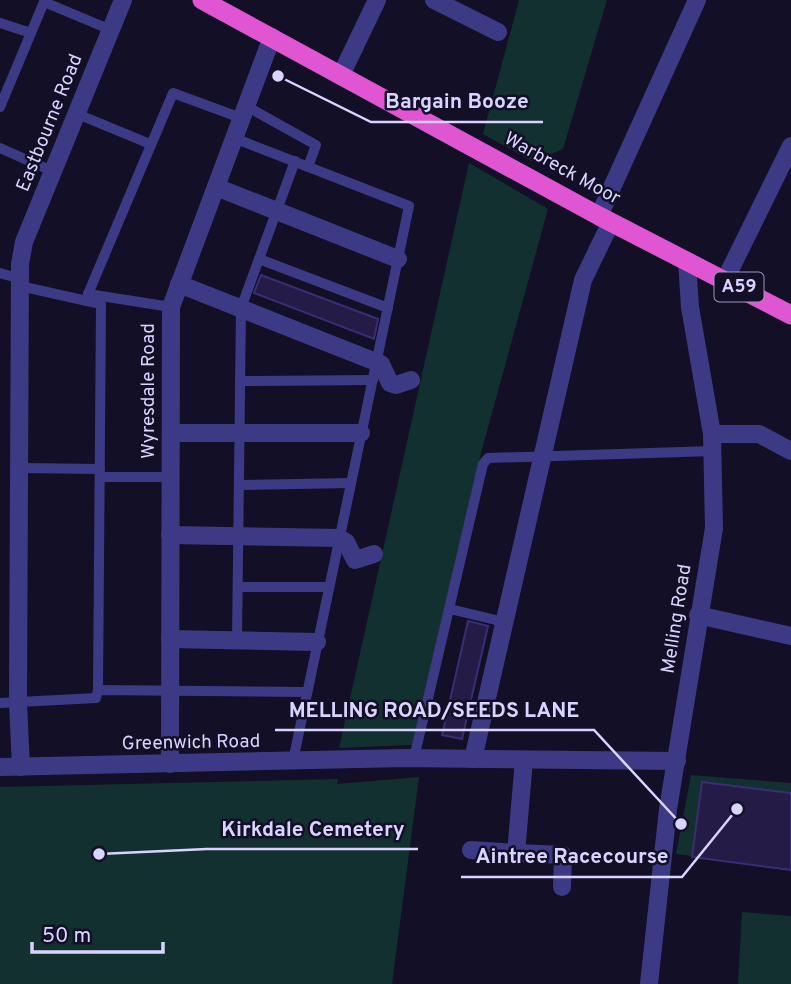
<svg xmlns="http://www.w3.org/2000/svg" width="791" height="984" viewBox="0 0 791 984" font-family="Overpass,sans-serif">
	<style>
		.green { fill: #12302f }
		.building { fill: #241b47; stroke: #3b2d73; stroke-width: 2 }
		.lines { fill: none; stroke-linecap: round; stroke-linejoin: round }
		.service { stroke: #3d3a85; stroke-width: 10 }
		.minor { stroke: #3d3a85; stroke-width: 18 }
		.tertiary { stroke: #3d3a85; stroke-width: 18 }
		.trunk { stroke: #e055d1; stroke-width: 19 }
		.labels { text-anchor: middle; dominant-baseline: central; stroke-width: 5; stroke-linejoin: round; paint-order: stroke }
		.shield { fill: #130f26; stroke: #9e99be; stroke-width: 2 }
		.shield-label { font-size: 18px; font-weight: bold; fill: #d9d4ff }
		.street-label { font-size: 19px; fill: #d9d4ff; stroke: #130f26 }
		.leader { fill: none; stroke: #d9d4ff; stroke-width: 2.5 }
		.callout-dot { fill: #d9d4ff; stroke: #130f26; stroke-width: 2.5 }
		.callout-label { font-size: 21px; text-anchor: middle; font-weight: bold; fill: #d9d4ff; stroke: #130f26; stroke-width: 5; stroke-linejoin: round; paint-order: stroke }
	</style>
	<rect width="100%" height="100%" fill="#130f26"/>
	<!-- green -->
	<g class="green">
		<path d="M519,0H607L563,149L533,162L483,134Z"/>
		<path d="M469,163L548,209L481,453L412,745L339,748Z"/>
		<path d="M691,775L791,783V869L676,854Z"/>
		<path d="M419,777L392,984H0V787L338,779L337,784Z"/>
		<path d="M742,912L791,916V984H738Z"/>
	</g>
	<!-- building -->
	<g class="building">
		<path d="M261,275L378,319L374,339L254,293Z"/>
		<path d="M468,621L488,626L462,739L442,735Z"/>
		<path d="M702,782L791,793V870L692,857Z"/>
	</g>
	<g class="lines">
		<!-- service -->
		<g class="service">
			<path d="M0,23L31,33"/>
			<path d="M246,106L316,145L308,167"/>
			<path d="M0,107L44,2L111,30"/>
			<path d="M75,113L150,144"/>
			<path d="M234,138L409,206L293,761"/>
			<path d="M0,148L52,171"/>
			<path d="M259,259L388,308"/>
			<path d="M0,273L21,279"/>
			<path d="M20,286L87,301"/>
			<path d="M88,294L171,307"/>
			<path d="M240,381L373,380"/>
			<path d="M20,468L100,469"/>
			<path d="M100,477H170"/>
			<path d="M239,485L351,483"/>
			<path d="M238,587H329"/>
			<path d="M450,609L504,622"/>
			<path d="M237,641L241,308L295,161"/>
			<path d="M98,690L101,304L87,301L88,294L173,93L241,118"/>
			<path d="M0,703L96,698L98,690L307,692"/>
			<path d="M414,758L483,464L488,458L713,451"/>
		</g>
		<!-- minor -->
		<g class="minor">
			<path d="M434,0L498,32"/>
			<path d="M342,73L377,0"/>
			<path d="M216,187L398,259"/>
			<path d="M599,216L697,0"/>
			<path d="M725,280L791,146"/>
			<path d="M179,284L381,364L390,383L396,385L411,380"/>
			<path d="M171,433H361"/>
			<path d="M712,434H759L791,451"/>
			<path d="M170,535L339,538L346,542L355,560L374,554"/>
			<path d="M698,615L791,636"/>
			<path d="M170,639L317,642"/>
			<path d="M473,759L583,280L611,222"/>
			<path d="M524,760L516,853L563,855L562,887"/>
			<path d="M170,764L171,307L272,37"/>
			<path d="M0,767L405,758L677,761"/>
			<path d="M21,767L18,703L20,264L24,242L123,0"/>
			<path d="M471,850L516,853"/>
		</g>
		<!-- tertiary -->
		<path class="tertiary" d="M649,984L668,809L714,528L712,434L690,307L687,261"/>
		<!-- trunk -->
		<path class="trunk" d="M202,0L599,216L791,315"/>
	</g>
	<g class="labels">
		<!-- shield labels -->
		<rect class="shield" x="714.5" y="272.5" width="49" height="29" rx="5"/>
		<g class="shield-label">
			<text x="739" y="287">A59</text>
		</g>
		<!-- street labels -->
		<g class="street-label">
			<text transform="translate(50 123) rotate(-68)">Eastbourne Road</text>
			<text transform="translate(562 169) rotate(29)">Warbreck Moor</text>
			<text transform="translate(149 391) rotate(-90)">Wyresdale Road</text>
			<text transform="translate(677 619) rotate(-81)">Melling Road</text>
			<text transform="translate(191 743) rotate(-1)">Greenwich Road</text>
		</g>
	</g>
	<!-- callouts -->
	<path class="leader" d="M278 76L371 122H543M681 824L594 730H275M99 854L207 849H418M737 809L682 877H461"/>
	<g class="callout-dot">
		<circle cx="278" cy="76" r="7"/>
		<circle cx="681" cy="824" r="7"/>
		<circle cx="99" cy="854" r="7"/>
		<circle cx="737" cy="809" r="7"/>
	</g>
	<g class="callout-label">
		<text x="457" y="108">Bargain Booze</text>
		<text x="434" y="717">MELLING ROAD/SEEDS LANE</text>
		<text x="313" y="836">Kirkdale Cemetery</text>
		<text x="572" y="863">Aintree Racecourse</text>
	</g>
	<!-- scale -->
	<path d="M32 942v10h131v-10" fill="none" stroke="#d9d4ff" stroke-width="3.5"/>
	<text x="42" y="942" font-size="21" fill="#d9d4ff" stroke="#130f26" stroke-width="5" paint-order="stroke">50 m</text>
</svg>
